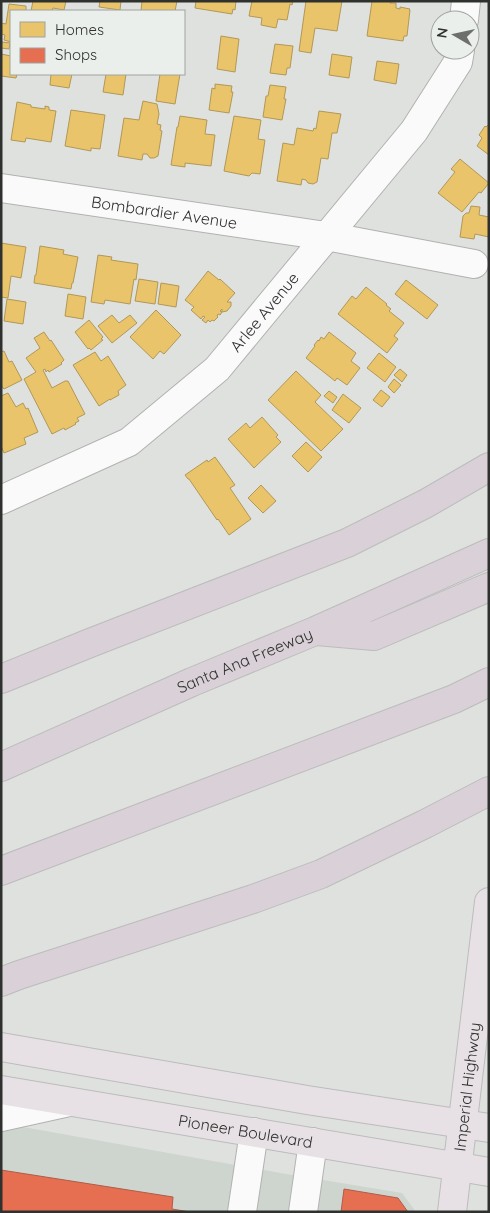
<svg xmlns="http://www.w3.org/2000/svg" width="490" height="1213" viewBox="0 0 490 1213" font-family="Quicksand,sans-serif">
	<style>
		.built { fill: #ced4ce }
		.homes { fill: #e9c46a; stroke: #b19858 }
		.shops { fill: #e76f51; stroke: #b05c47 }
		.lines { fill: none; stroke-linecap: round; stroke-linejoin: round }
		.minor-casing { stroke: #b1b2b0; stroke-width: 30 }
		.major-casing { stroke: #bbbcbb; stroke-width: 30 }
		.highway-casing { stroke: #bbbcbb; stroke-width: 30 }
		.minor { stroke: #fafafa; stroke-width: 28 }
		.major { stroke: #e7e1e5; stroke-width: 28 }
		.highway { stroke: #dad0d7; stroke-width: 28 }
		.labels { text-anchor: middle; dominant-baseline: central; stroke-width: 5; stroke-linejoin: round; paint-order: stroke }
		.street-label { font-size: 16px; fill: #2f312f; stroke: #ebefeb }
	</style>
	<rect width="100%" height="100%" fill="#dfe1df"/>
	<!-- built -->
	<path class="built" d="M1,1123L286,1174L402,1193L416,1212H1Z"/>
	<!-- homes -->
	<g class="homes">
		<path d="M33,1H66L64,10L53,8L52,11H31Z"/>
		<path d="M100,1H121L120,10L99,7Z"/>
		<path d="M142,1H177L175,11H141Z"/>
		<path d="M196,1H236L235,10L233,9L232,14L195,8Z"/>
		<path d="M252,1H293L292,5L290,4L287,20L278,19L276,28L261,25L262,18L249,16Z"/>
		<path d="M306,1H342L337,31L315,28L311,53L299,51Z"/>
		<path d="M372,1H391L390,3H396V8L400,9V7L410,9L409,10H410L407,36H404L403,41L367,36Z"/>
		<path d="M9,4L26,6V11H11V42L4,40L5,35L1,34V23L6,24Z"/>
		<path d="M221,36L239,39L235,72L217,69Z"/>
		<path d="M2,42L10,43L9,49L1,48Z"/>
		<path d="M275,44L293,46L290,68H287L286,75L270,73Z"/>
		<path d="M1,54L11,56V74H17L16,78L1,76Z"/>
		<path d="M332,54L352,57L349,78L329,75Z"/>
		<path d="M377,61L399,64L396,84L374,80Z"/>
		<path d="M51,74H72L69,88L50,85Z"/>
		<path d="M106,74H126L123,95L103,92Z"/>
		<path d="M160,74H180L175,104L156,101Z"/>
		<path d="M215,84L232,86L231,92H233L229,113L209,110L212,88L215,89Z"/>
		<path d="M270,85L286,87L284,99H286L282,120L263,117L266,96H268Z"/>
		<path d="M143,101L157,104L159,114L157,124L161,125L160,130L162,131L158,156L154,158H150L147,154H143L142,160L118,156L124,118L139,120Z"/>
		<path d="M17,102L31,105V107L45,109V106L49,107V110L56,111L51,142L26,138L25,142L11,140Z"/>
		<path d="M71,110L105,115L100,149L91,148V151L65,146Z"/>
		<path d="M319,111L341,114L337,133H332L328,159L321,158L317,182L313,184L308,183L306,180L302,179L301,185L277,181L283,143L294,145L297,128L313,131L314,128L316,129Z"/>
		<path d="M180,116L207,120L205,134L215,135L211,166L185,163V167L171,165L177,127H178Z"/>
		<path d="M234,116L261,120L258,139L265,140L260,174L252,173L249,176L224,171Z"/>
		<path d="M489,124V155L477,146L482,138L479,135L485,126L486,127Z"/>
		<path d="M460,159L489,183L481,193L479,192L462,212L438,193L455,172L451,169Z"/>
		<path d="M471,206L480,207L479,215L489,217V237L475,234L474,239L460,237L463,216L466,213H469Z"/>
		<path d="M1,243L26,247L21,278L11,276L8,298L1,297Z"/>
		<path d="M40,246L64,250L63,254L78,257L73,283H72L71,289L34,283L35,275H36Z"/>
		<path d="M98,255L112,257L111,260L138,264L136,280L134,279L130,304L105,300L104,304L91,302Z"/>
		<path d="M208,271L219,280L220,279L235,293L227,302H231V306L227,311L222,312V309L220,311L222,312L220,315L218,314L217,316L218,317L214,321L212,320L210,322L208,320L206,323L202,320L205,317L203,316L201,319L191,310L194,307L185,300Z"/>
		<path d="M139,279L158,282L155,304L135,301Z"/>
		<path d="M406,280L438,305L427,319L395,294Z"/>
		<path d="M161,283L179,286L176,307L158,304Z"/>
		<path d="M366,287L387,304L386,305L391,309L389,311L404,323L394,336L398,339L387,353L338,314L352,296L356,299Z"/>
		<path d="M68,294L86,297L83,319L65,316Z"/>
		<path d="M7,299L26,302L23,324L4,321Z"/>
		<path d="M156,310L181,335L164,354L160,351L153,359L130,337Z"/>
		<path d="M112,315L119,323L130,315L137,323L112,343L98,326Z"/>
		<path d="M89,320L103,337L101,339L103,340L91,350L89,348L88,349L75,332Z"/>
		<path d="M44,332L50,341L51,340L64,360L61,363L62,364L49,372L48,370L46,372L45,369L43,370L52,388L65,381H68L85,414L77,418L79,421L75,423L76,424L65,430L64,428L52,434L24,379L36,372L26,358L40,348L34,338Z"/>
		<path d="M329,332L356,353L351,361L360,368L347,385L337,378L335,381L306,358L315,346L314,345L318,340L319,341L321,337L324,339Z"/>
		<path d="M4,351L9,362L12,361L22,380L4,389L1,385V352Z"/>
		<path d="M95,352L101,361L108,356L126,385L118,391L119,395L110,400V399L99,406L73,365Z"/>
		<path d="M379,353L396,367L385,382L367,368Z"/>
		<path d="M400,369L407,375L402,382L394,375Z"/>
		<path d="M296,371L321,395L315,402L343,429L321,451L268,400Z"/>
		<path d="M394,379L401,385L394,393L388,387Z"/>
		<path d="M381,390L390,397L382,407L373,400Z"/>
		<path d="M329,391L337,397L333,403L324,396Z"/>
		<path d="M8,393L16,407L23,403L26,409L28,408L38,432L24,438L26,444L4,453L1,446V396Z"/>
		<path d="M343,394L361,408L349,423L332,410Z"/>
		<path d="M262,417L278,435L276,437L281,442L254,468L228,439L246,423L250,428Z"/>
		<path d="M306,442L322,457L308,472L292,456Z"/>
		<path d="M215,457L235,485L230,488L251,519L229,535L218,519L217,520L189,479H188L185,475L207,460L208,462Z"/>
		<path d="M261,485L276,501L263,513L248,498Z"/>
	</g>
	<!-- shops -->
	<g class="shops">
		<path d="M1,1170L173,1197L172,1209L190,1212H1Z"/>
		<path d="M344,1189L398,1198L408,1212H341Z"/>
	</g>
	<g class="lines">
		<defs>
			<g id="minor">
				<path d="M464,20L466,1"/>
				<path id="s1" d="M1,188L326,236L474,264"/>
				<path id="s2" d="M1,500L129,442L217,369L414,131L458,62L460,50"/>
				<path d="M1,1117L69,1102"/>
				<path d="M242,1212L254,1132"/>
				<path d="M303,1212L313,1142"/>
			</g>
			<g id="major">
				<path d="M1,1047L307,1100L489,1128"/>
				<path id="s3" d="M1,1090L489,1172"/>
				<path id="s4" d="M452,1212L489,902"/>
			</g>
			<g id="highway">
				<path d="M317,631L374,636L489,587"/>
				<path d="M1,679L90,643L347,543L425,504L489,467"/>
				<path id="s5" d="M1,767L192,682L315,631L489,553"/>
				<path d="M1,871L454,699L489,682"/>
				<path d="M1,982L19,975L253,899L321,874L425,824L489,791"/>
			</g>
		</defs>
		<!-- minor casing -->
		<use href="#minor" class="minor-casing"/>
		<!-- major casing -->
		<use href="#major" class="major-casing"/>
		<!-- highway casing -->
		<use href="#highway" class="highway-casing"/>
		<!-- minor -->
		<use href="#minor" class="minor"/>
		<!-- major -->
		<use href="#major" class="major"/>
		<!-- highway -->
		<use href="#highway" class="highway"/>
	</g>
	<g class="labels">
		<!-- street labels -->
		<g class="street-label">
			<text stroke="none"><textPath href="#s1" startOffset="165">Bombardier Avenue</textPath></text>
			<text stroke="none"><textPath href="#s2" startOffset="329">Arlee Avenue</textPath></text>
			<text stroke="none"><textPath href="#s5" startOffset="266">Santa Ana Freeway</textPath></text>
			<text stroke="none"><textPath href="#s4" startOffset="126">Imperial Highway</textPath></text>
			<text stroke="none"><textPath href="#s3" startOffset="248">Pioneer Boulevard</textPath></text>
		</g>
	</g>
	<!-- border -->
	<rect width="490" height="1213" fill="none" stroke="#2f312f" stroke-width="5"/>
	<!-- legend -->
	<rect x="10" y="10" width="175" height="65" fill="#ebefeb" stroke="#a0a3a0"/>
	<rect x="20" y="22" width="25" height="15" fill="#e9c46a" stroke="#a0a3a0"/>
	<text x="55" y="35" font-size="15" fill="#2f312f">Homes</text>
	<rect x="20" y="48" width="25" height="15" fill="#e76f51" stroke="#a0a3a0"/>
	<text x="55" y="60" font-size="15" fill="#2f312f">Shops</text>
	<!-- north arrow -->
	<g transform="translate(455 35) rotate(279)"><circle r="24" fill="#ebefeb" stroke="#a0a3a0"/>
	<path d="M0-4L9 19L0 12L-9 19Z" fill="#6d6f6d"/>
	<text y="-8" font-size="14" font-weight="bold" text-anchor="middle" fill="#2f312f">N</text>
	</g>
</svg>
